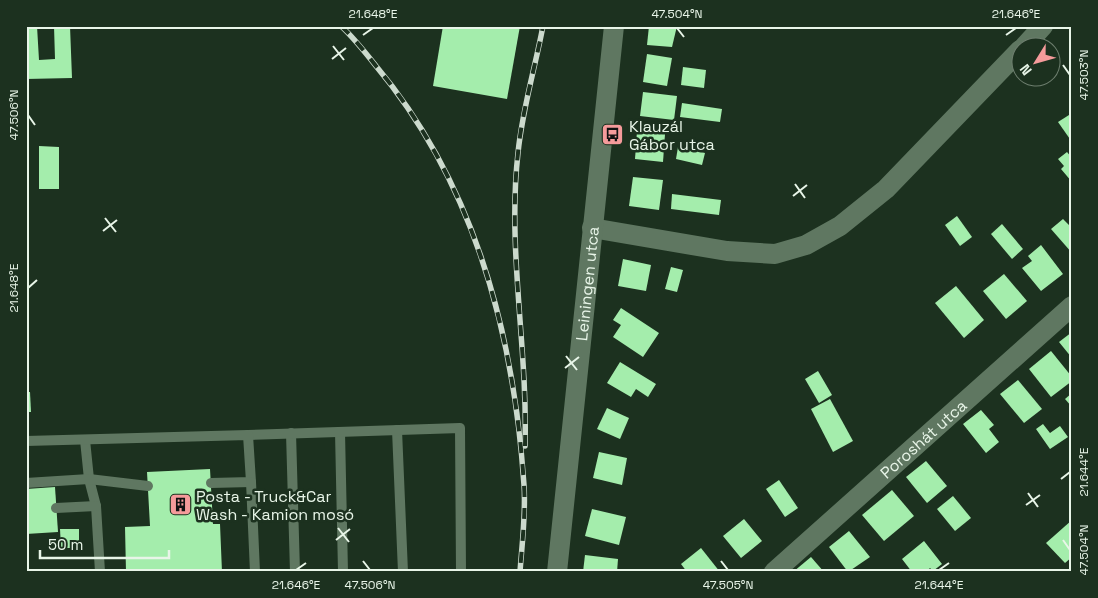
<svg xmlns="http://www.w3.org/2000/svg" width="1098" height="598" viewBox="0 0 1098 598" font-family="'Space Grotesk',sans-serif">
	<style>
		.building { fill: #a4edac }
		.lines { fill: none; stroke-linecap: round; stroke-linejoin: round }
		.service { stroke: #5f7761; stroke-width: 10 }
		.minor { stroke: #5f7761; stroke-width: 20 }
		.rail-casing { stroke: #ccdacd; stroke-width: 5.5 }
		.rail { stroke: #1c311f; stroke-width: 4; stroke-dasharray: 11; stroke-linecap: butt }
		.ticks { fill: none; stroke: #e8f5e8; stroke-width: 2 }
		.labels { text-anchor: middle; dominant-baseline: central; stroke-width: 5; stroke-linejoin: round; paint-order: stroke }
		.poi-label { font-size: 16px; fill: #e8f5e8; stroke: #1c311f; text-anchor: start }
		.street-label { font-size: 16px; fill: #e8f5e8; stroke: #1c311f }
		.neatline { fill: none; stroke: #e8f5e8; stroke-width: 2 }
		.ticks-label { font-size: 12px; text-anchor: middle; fill: #e8f5e8 }
	</style>
	<rect width="100%" height="100%" fill="#1c311f"/>
	<!-- building -->
	<g class="building">
		<path d="M26,26H37L39,60L55,59L54,26H70L72,78L26,79Z"/>
		<path d="M443,26H520L507,99L433,86Z"/>
		<path d="M649,26H677L672,47L647,45Z"/>
		<path d="M647,54L672,58L667,86L643,82Z"/>
		<path d="M683,67L706,70L704,88L681,85Z"/>
		<path d="M643,92L677,96L674,120L640,116Z"/>
		<path d="M682,103L722,109L720,122L680,117Z"/>
		<path d="M1069,115L1072,119V142L1058,122Z"/>
		<path d="M637,131L665,134L663,162L635,159Z"/>
		<path d="M39,146L59,147V189H39Z"/>
		<path d="M678,147L705,153L702,165L676,159Z"/>
		<path d="M1067,152L1072,158V182L1061,169L1064,166L1058,159Z"/>
		<path d="M633,177L663,180L659,210L629,206Z"/>
		<path d="M672,194L721,200L719,215L671,209Z"/>
		<path d="M957,216L972,237L960,246L945,225Z"/>
		<path d="M1063,219L1070,226L1072,224V253L1051,229Z"/>
		<path d="M1002,224L1023,249L1012,259L991,234Z"/>
		<path d="M1041,245L1063,274L1041,291L1022,268L1032,261L1028,256Z"/>
		<path d="M623,259L651,265L646,291L618,286Z"/>
		<path d="M671,267L683,270L677,292L665,289Z"/>
		<path d="M1004,274L1027,301L1006,319L983,291Z"/>
		<path d="M956,286L984,320L964,338L935,303Z"/>
		<path d="M621,308L659,333L643,357L613,337L621,325L613,320Z"/>
		<path d="M1072,332V358L1059,342Z"/>
		<path d="M1051,351L1072,377V381L1051,397L1029,369Z"/>
		<path d="M620,362L656,384L648,397L636,389L631,397L607,383Z"/>
		<path d="M818,371L832,395L819,403L805,379Z"/>
		<path d="M1018,380L1042,409L1024,423L1000,394Z"/>
		<path d="M26,392H30L31,412H26Z"/>
		<path d="M1072,393V407L1065,399Z"/>
		<path d="M830,399L853,441L833,452L811,409Z"/>
		<path d="M607,408L629,418L620,439L597,429Z"/>
		<path d="M981,410L994,425L989,429L999,442L986,453L963,424Z"/>
		<path d="M1043,424L1050,433L1060,426L1068,437L1050,449L1036,429Z"/>
		<path d="M599,452L627,458L622,485L593,478Z"/>
		<path d="M926,461L947,486L927,503L906,477Z"/>
		<path d="M210,469L213,524H220L222,572H126L125,527L150,526L147,472Z"/>
		<path d="M779,480L798,508L785,517L766,489Z"/>
		<path d="M55,487L58,532L26,534V489Z"/>
		<path d="M892,490L914,516L884,541L862,515Z"/>
		<path d="M953,496L971,518L955,531L937,509Z"/>
		<path d="M592,509L626,517L619,545L585,536Z"/>
		<path d="M744,519L762,541L741,558L723,536Z"/>
		<path d="M1072,520V557L1065,563L1046,543Z"/>
		<path d="M60,529H79V548H61Z"/>
		<path d="M849,531L870,557L848,572L829,547Z"/>
		<path d="M924,541L942,564L933,571L930,568L926,572H912L902,559Z"/>
		<path d="M701,548L720,572H687L681,564Z"/>
		<path d="M585,555L618,559L617,572H583Z"/>
		<path d="M811,557L824,572H793Z"/>
	</g>
	<g class="lines">
		<!-- service -->
		<g class="service">
			<path d="M397,430L403,572"/>
			<path d="M340,432L343,572"/>
			<path d="M291,433L295,572"/>
			<path d="M248,435L460,428L461,572"/>
			<path d="M85,440L89,479L96,506L100,572"/>
			<path d="M26,441L248,435L251,482L211,483"/>
			<path d="M251,482L255,572"/>
			<path d="M26,483L89,479L148,486"/>
			<path d="M56,508L96,506"/>
		</g>
		<!-- minor -->
		<g class="minor">
			<path d="M1023,48L1043,26"/>
			<path d="M592,228L727,251L775,254L806,245L840,226L886,189L1020,50"/>
			<path id="s1" d="M557,572L614,26"/>
			<path id="s2" d="M774,572L1072,306"/>
		</g>
		<defs>
			<g id="rail">
				<path d="M341,26C354,38 365,52 376,66C474,183 514,335 524,485C526,514 522,543 520,572"/>
				<path d="M525,446C528,348 507,251 518,153C522,111 535,68 543,26"/>
			</g>
		</defs>
		<!-- rail casing -->
		<use href="#rail" class="rail-casing"/>
		<!-- rail -->
		<use href="#rail" class="rail"/>
	</g>
	<!-- ticks -->
	<path class="ticks" d="M677,28L684,37M363,35L373,28M1006,35L1016,28M333,46L344,60M332,59L346,48M1063,65L1070,75M28,115L35,125M795,184L805,198M793,196L807,185M105,218L116,232M103,231L117,220M28,288L37,280M566,356L577,370M565,368L579,357M1061,479L1070,472M1028,493L1038,507M1026,505L1040,495M338,528L349,542M336,540L350,529M1063,540L1070,550M363,561L370,570M721,561L728,570M296,570L306,563M939,570L949,563"/>
	<!-- icons -->
	<defs>
		<symbol id="bus-square" viewBox="-11 -11 22 22"><rect x="-9" y="-9" width="18" height="18" rx="4" fill="#f59b9b" stroke="#1c311f"/><path d="M-5-6H5V4H4V6H2V4H-2V6H-4V4H-5ZM-3.5-4V0h7V-4ZM-3.5 1.2v1.5H-2V1.2ZM2 1.2v1.5H3.5V1.2Z" fill="#111"/></symbol>
		<symbol id="building-square" viewBox="-11 -11 22 22"><rect x="-9" y="-9" width="18" height="18" rx="4" fill="#f59b9b" stroke="#1c311f"/><path d="M-4-6H4V6H1V3H-1V6H-4ZM-2.5-4.3h1.7v1.8h-1.7ZM.8-4.3h1.7v1.8H.8ZM-2.5-1h1.7V.8h-1.7ZM.8-1h1.7V.8H.8Z" fill="#111"/></symbol>
	</defs>
	<g fill-rule="evenodd">
		<use href="#bus-square" x="600" y="122" width="25" height="25"/>
		<use href="#building-square" x="168" y="492" width="25" height="25"/>
	</g>
	<g class="labels">
		<!-- poi labels -->
		<g class="poi-label">
			<text x="629" y="126">Klauzál<tspan x="629" dy="18">Gábor utca</tspan></text>
			<text x="196" y="496">Posta - Truck&amp;Car<tspan x="196" dy="18">Wash - Kamion mosó</tspan></text>
		</g>
		<!-- street labels -->
		<g class="street-label">
			<text stroke="none"><textPath href="#s1" startOffset="290">Leiningen utca</textPath></text>
			<text stroke="none"><textPath href="#s2" startOffset="200">Poroshát utca</textPath></text>
		</g>
	</g>
	<!-- border -->
	<rect width="1098" height="598" fill="none" stroke="#1c311f" stroke-width="55"/>
	<!-- north arrow -->
	<g transform="translate(1036 62) rotate(233)"><circle r="24" fill="#1c311f" stroke="#6e7f6f"/>
	<path d="M0-4L9 19L0 12L-9 19Z" fill="#f59b9b"/>
	<text y="-8" font-size="14" font-weight="bold" text-anchor="middle" fill="#e8f5e8">N</text>
	</g>
	<!-- scale -->
	<path d="M40 550v8h129v-8" fill="none" stroke="#e8f5e8" stroke-width="2.5"/>
	<text x="48" y="550" font-size="15" fill="#e8f5e8" stroke="#1c311f" stroke-width="4" paint-order="stroke">50 m</text>
	<rect x="28" y="28" width="1042" height="542" class="neatline"/>
	<g class="ticks-label">
		<text x="373" y="18">21.648°E</text>
		<text x="677" y="18">47.504°N</text>
		<text x="1016" y="18">21.646°E</text>
		<text transform="translate(1084 75) rotate(-90)" y="4">47.503°N</text>
		<text transform="translate(14 115) rotate(-90)" y="4">47.506°N</text>
		<text transform="translate(14 288) rotate(-90)" y="4">21.648°E</text>
		<text transform="translate(1084 472) rotate(-90)" y="4">21.644°E</text>
		<text transform="translate(1084 550) rotate(-90)" y="4">47.504°N</text>
		<text x="296" y="589">21.646°E</text>
		<text x="370" y="589">47.506°N</text>
		<text x="728" y="589">47.505°N</text>
		<text x="939" y="589">21.644°E</text>
	</g>
</svg>
